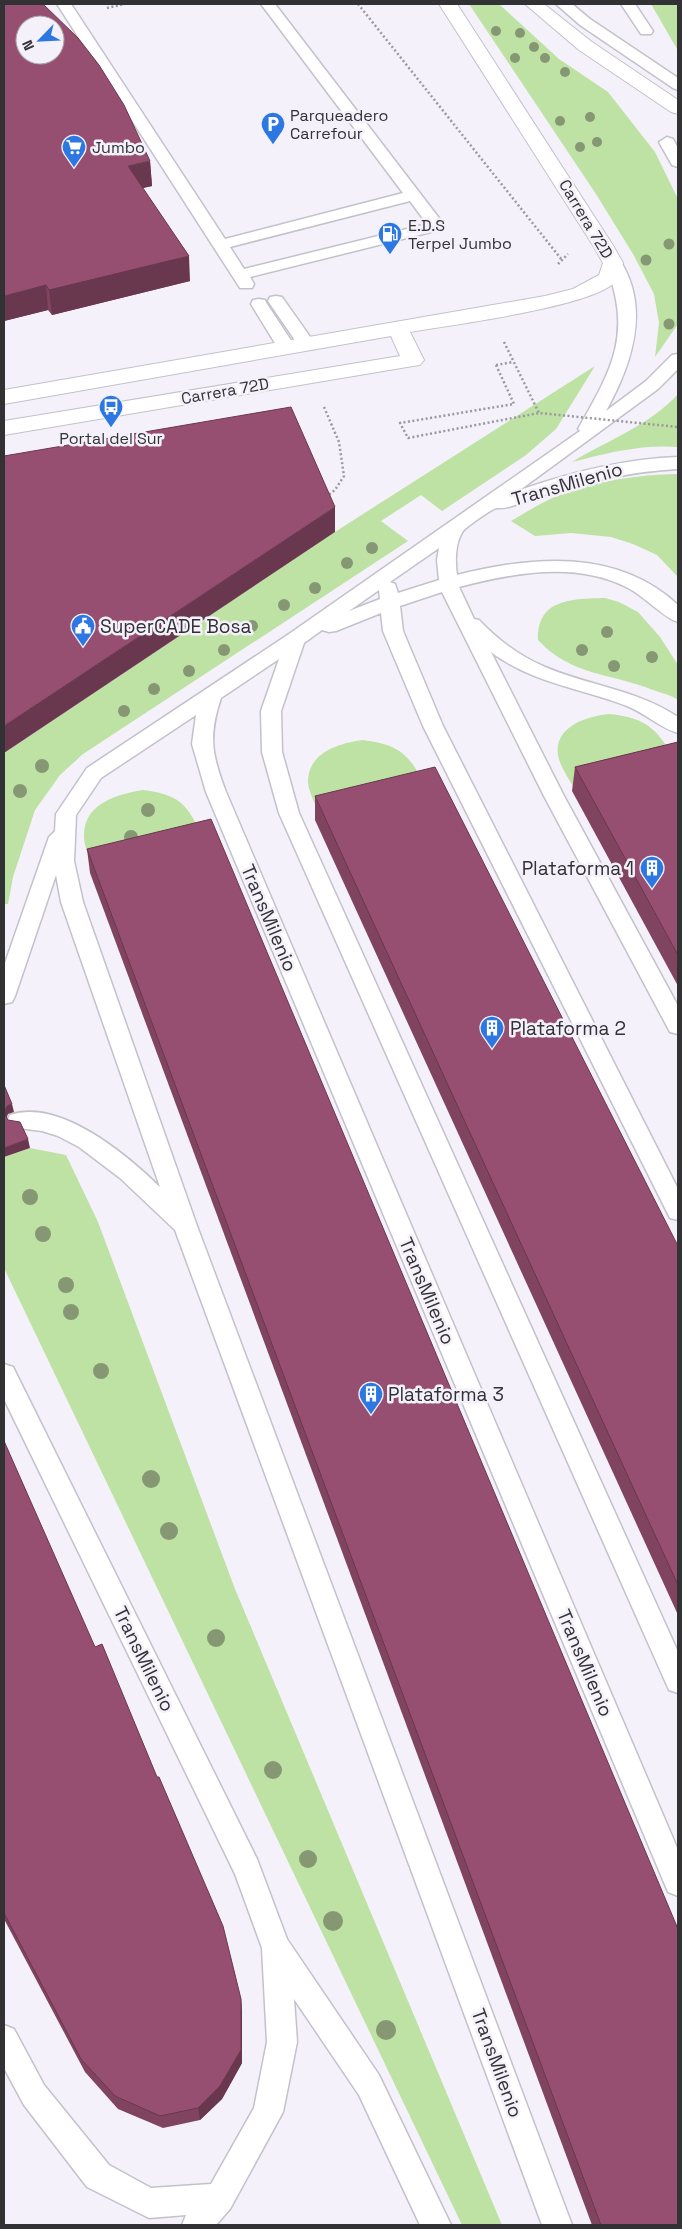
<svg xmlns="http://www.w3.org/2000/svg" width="682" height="2229" viewBox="0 0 682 2229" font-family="'Space Grotesk',sans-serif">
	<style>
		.green { fill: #bde2a4 }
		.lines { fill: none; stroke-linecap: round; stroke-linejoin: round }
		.service-casing { stroke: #c3c1ca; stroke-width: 3 }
		.tertiary-casing { stroke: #c3c1ca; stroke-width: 2 }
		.trunk-casing { stroke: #c3c1ca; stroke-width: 2 }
		.path { stroke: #9b999f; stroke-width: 2.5; stroke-dasharray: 2 2.5; stroke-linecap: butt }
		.service { fill: #fff; fill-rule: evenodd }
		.tertiary { fill: #fff; fill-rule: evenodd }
		.trunk { fill: #fff; fill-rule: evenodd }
		.path-bridge { stroke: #9b999f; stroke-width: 2.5; stroke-dasharray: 2 2.5; stroke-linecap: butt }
		.tree { fill: #869873 }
		.wall { fill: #814460 }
		.shaded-wall { fill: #69374e }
		.building { fill: #964f70; stroke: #69374e; fill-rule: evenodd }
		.labels { text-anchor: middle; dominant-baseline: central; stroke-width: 5; stroke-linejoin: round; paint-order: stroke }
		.far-poi-label { font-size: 16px; fill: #323134; stroke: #f4f1fa; text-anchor: start }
		.far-street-label { font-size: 16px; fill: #323134; stroke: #f4f1fa }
		.street-label { font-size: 19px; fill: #323134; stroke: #f4f1fa }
		.poi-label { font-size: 19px; fill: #323134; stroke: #f4f1fa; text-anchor: start }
	</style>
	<rect width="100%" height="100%" fill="#f4f1fa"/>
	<!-- green -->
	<g class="green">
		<path d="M469,4H499L559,59L608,92L655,152L678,199V324L655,357L659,323L654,294L633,254L596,194Z"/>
		<path d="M651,4H678V52L677,49Z"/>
		<path d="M595,366L556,429L526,455L442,511L421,495L381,521L408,541L83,754L60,775L35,810L13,877L8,904H4V753L327,537Z"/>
		<path d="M678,394V447C642,444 607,453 572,462C608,440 649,426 678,394Z"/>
		<path d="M678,474V577L657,555L633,544L611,537L571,533L535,536L511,521C527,512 543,501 560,495C599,480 637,475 678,474Z"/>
		<path d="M605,598L619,602L638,612L660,637L678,665V700C671,695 662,693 653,690C611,673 571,676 538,640C537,598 573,599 605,598Z"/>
		<path d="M609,714C650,718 659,732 678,765L575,790C570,780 560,767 558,755C554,726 588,716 609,714Z"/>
		<path d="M363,740C404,745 411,758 429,793L322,819C317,808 309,794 308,782C308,752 340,743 363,740Z"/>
		<path d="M143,790C184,795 190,808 205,845L95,872C91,860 83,846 84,834C85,803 118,794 143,790Z"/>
		<path d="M30,1148L66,1155L98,1222L235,1589L502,2225H462L4,1268V1157Z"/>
	</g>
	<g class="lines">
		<defs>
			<g id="service">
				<path d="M57,4H71L225,239L403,193L261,4H275L445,226L443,229L250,277L254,284L252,288H240ZM410,201L427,224L244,269L230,247Z"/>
				<path d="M556,4H572L590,19L678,78V90L673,88L580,25Z"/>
				<path d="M621,4H635L653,31L651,34H641Z"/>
				<path d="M667,137L673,139L678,148V167L672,165L659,142Z"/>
				<path d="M613,258L619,259C652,308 631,366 606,411L646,381L672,355L678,354V369L658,389L520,490C572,472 623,459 678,457V469C620,472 567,486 512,506C506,508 503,508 497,508C493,508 466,527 463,531C455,543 455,561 457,575C532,556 617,548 678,605V622C664,618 644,596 628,588C576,561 513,573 459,587L474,619L479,620C498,640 519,656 545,667C590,686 635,689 678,717V733C660,728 645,713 627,706C580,688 532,683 491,652L564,796L678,1006V1034L670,1032L544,796L442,592L400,606L403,631L443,726L678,1189V1220L670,1218L423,726L383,631L381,613L336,631L329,632L322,630L304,643L281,711L282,752L299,813L678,1652V1693L669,1690L279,813L262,752L261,711L279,659L221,698C208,737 212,755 226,792L678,1850V1896L668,1892L206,792L192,744L196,715L101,778L76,815L74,861L83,902L197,1226L572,2225H542L175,1230L120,1178L79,1147L58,1136L42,1131L10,1127L7,1121L10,1115C60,1098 127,1155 160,1187L61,902L56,875L15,996L12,1002L4,1004V966L49,837L55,831L56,814L87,768L289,634L580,431L578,429C613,368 633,333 605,263L607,259ZM439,548L437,560L439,580L398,593L395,584L390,582ZM379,590L380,599L349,611Z"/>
				<path d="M276,296L282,297L313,341L316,345L313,349H301L268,301L270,297Z"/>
				<path d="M259,299L265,300L267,304L296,348L293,352H281L278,348L251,304L253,300Z"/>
				<path d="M4,1364L13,1367L257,1859L287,1939L379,2075L451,2225H420L359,2095L294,1999L297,2042L283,2112L230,2209L216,2225H182L186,2215L149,2218L87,2187L24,2105L4,2068V2025L14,2029L44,2085L109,2165L151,2188L211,2184L254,2108L267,2042L262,1948L235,1874L4,1399Z"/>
			</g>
			<path id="tertiary" d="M439,4H457L614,247L623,263C621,269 620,276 616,281C594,307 449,325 410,332L424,360L420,365L413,366L4,435V421L400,356L391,336L4,404V390L545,296L573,289L599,275L603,263L594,247Z"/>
			<path id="trunk" d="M525,4H544L592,42L678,100V114L671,112L579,50Z"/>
		</defs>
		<!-- service casing -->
		<use href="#service" class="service-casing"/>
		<!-- tertiary casing -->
		<use href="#tertiary" class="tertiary-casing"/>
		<!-- trunk casing -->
		<use href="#trunk" class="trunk-casing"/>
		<!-- path -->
		<g class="path">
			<path d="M358,4L562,260"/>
			<path d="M107,8L125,4"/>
			<path d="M558,264L568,254"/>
			<path d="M504,342L539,413"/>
			<path d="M496,365L513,362"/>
			<path d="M324,407L339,442L344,476L335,490L326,497"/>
		</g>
		<!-- service -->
		<use href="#service" class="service"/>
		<!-- tertiary -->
		<use href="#tertiary" class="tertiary"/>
		<!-- trunk -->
		<use href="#trunk" class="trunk"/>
		<!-- path-bridge -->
		<path class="path-bridge" d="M496,365L514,404L400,423L408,438L539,413L678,427"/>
	</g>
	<!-- trees -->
	<g class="tree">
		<circle cx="496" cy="31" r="5"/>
		<circle cx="520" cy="33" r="5"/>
		<circle cx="534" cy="47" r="5"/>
		<circle cx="515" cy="58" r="5"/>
		<circle cx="545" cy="58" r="5"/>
		<circle cx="565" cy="72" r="5"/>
		<circle cx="590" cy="117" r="5"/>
		<circle cx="560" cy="121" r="5"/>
		<circle cx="597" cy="142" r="5"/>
		<circle cx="580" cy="147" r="5"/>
		<circle cx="669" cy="244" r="5.5"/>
		<circle cx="646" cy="260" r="5.5"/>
		<circle cx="669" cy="324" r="5.5"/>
		<circle cx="372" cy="548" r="6"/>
		<circle cx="347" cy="563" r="6"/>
		<circle cx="315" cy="588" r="6"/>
		<circle cx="284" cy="605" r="6"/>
		<circle cx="252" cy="626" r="6"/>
		<circle cx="607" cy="632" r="6"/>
		<circle cx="224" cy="650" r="6"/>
		<circle cx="582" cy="650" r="6"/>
		<circle cx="652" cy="657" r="6"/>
		<circle cx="614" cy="666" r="6"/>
		<circle cx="189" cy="671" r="6"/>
		<circle cx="154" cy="689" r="6"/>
		<circle cx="124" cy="711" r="6"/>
		<circle cx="42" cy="766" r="7"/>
		<circle cx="20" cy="791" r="7"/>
		<circle cx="148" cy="810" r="7"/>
		<circle cx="131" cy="837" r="7"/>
		<circle cx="30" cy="1197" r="8"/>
		<circle cx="43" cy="1234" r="8"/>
		<circle cx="66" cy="1285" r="8"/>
		<circle cx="71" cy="1312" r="8"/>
		<circle cx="101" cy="1371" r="8"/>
		<circle cx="151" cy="1479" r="9"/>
		<circle cx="169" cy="1531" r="9"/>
		<circle cx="216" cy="1638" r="9"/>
		<circle cx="273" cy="1770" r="9"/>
		<circle cx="308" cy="1859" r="9"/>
		<circle cx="333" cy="1921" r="10"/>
		<circle cx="386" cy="2030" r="10"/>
	</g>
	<!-- wall -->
	<g class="wall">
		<path d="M150,161L152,186L142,188L190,281L52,315L48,310L4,321Z"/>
		<path d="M678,742V986L572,791L575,767Z"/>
		<path d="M315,796L678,1246V1615L315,820Z"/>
		<path d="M87,849L678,2225H592L90,873Z"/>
		<path d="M4,1441L241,1999L242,2013V2063L222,2099L200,2120L163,2128L118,2109L85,2072L4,1919Z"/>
	</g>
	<!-- shaded-wall -->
	<g class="shaded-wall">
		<path d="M150,161L152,186L130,191L128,166Z"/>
		<path d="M189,256L190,281L52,315L49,290Z"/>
		<path d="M46,285L48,310L4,321V296Z"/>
		<path d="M335,507V532L4,753V726Z"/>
		<path d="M12,1104L14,1112L8,1114L5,1122L4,1113L7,1106Z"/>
		<path d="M28,1139L30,1148L4,1157V1148Z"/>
		<path d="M241,1999L242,2013V2063L222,2099L200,2120L198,2108Z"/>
	</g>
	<!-- building -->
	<g class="building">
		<path d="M4,4H43L78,38L99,65L124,105L150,161L128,166L189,256L49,290L46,285L4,296ZM25,25H55V55H25Z"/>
		<path d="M291,407L335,507L4,726V456Z"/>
		<path d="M678,742V955L575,767Z"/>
		<path d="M435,767L678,1246V1585L315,796Z"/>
		<path d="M211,819L678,1929V2225H601L87,849Z"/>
		<path d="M4,1085L12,1104L7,1106L4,1113Z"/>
		<path d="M4,1113L8,1120L20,1122L28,1139L4,1148Z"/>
		<path d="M4,1441L95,1647L102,1644L157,1777H159L223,1926L241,1999V2050L220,2086L198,2108L160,2116L115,2096L81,2059L4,1913Z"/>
	</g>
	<!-- icons -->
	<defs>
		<symbol id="parking-pin" viewBox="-11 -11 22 30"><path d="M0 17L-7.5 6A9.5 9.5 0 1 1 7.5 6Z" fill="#2d77e3" stroke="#f4f1fa"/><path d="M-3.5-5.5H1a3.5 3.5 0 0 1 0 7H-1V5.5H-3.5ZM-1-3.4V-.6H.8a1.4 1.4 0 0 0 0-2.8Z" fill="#fff"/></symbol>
		<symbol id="supermarket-pin" viewBox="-11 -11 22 30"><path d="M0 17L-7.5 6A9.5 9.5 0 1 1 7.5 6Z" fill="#2d77e3" stroke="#f4f1fa"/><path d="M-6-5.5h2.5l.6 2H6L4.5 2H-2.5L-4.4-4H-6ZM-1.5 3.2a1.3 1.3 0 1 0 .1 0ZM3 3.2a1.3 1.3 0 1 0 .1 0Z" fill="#fff"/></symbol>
		<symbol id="fuel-pin" viewBox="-11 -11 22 30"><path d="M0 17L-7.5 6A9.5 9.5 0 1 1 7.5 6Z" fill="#2d77e3" stroke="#f4f1fa"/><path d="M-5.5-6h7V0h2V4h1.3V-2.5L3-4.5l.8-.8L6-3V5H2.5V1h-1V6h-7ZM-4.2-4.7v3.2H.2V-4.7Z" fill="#fff"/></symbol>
		<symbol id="bus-pin" viewBox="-11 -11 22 30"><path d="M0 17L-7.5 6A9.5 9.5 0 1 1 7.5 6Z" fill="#2d77e3" stroke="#f4f1fa"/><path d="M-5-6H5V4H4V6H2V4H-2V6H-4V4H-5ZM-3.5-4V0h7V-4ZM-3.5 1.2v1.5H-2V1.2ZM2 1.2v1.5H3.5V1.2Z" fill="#fff"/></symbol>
		<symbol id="civic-pin" viewBox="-11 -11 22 30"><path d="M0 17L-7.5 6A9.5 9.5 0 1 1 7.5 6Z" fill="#2d77e3" stroke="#f4f1fa"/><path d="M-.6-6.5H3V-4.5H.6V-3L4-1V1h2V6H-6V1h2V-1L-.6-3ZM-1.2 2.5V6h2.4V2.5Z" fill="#fff"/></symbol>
		<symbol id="building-pin" viewBox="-11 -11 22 30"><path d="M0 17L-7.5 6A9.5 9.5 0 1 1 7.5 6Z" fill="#2d77e3" stroke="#f4f1fa"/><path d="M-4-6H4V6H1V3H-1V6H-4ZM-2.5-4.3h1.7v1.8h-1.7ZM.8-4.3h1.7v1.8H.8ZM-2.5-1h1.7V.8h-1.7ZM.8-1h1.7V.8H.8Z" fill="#fff"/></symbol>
	</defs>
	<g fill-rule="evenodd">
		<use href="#parking-pin" x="259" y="110" width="28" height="38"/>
		<use href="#supermarket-pin" x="60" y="133" width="28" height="38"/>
		<use href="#fuel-pin" x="376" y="220" width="28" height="38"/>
		<use href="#bus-pin" x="97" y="393" width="28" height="38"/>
		<use href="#civic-pin" x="69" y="612" width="28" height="38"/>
		<use href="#building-pin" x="638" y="854" width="28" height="38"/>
		<use href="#building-pin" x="478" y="1014" width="28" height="38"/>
		<use href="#building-pin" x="357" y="1380" width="28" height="38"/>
	</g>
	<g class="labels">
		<!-- far-poi labels -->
		<g class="far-poi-label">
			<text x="290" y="115">Parqueadero<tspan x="290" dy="18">Carrefour</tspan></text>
			<text x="92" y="147">Jumbo</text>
			<text x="408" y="225">E.D.S<tspan x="408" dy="18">Terpel Jumbo</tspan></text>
			<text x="111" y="438" text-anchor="middle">Portal del Sur</text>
		</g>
		<!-- far-street labels -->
		<g class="far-street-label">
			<text transform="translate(586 219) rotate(59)">Carrera 72D</text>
			<text transform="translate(225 391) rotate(-10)">Carrera 72D</text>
		</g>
		<!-- street labels -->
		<g class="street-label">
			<text transform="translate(567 484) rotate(-16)">TransMilenio</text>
			<text transform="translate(269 918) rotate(67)">TransMilenio</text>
			<text transform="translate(427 1291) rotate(67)">TransMilenio</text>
			<text transform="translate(144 1659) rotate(64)">TransMilenio</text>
			<text transform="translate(585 1663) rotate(67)">TransMilenio</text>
			<text transform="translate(497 2063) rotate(70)">TransMilenio</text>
		</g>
		<!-- poi labels -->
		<g class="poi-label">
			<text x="100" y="626">SuperCADE Bosa</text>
			<text x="634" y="868" text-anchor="end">Plataforma 1</text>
			<text x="510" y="1028">Plataforma 2</text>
			<text x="388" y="1394">Plataforma 3</text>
		</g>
	</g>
	<!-- border -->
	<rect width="682" height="2229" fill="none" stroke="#323134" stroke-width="10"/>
	<!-- north arrow -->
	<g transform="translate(40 40) rotate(246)"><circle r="24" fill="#f4f1fa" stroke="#a6a4ab"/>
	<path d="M0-4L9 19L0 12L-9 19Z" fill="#2d77e3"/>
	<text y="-8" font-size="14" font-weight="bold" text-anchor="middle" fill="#323134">N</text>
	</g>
</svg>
